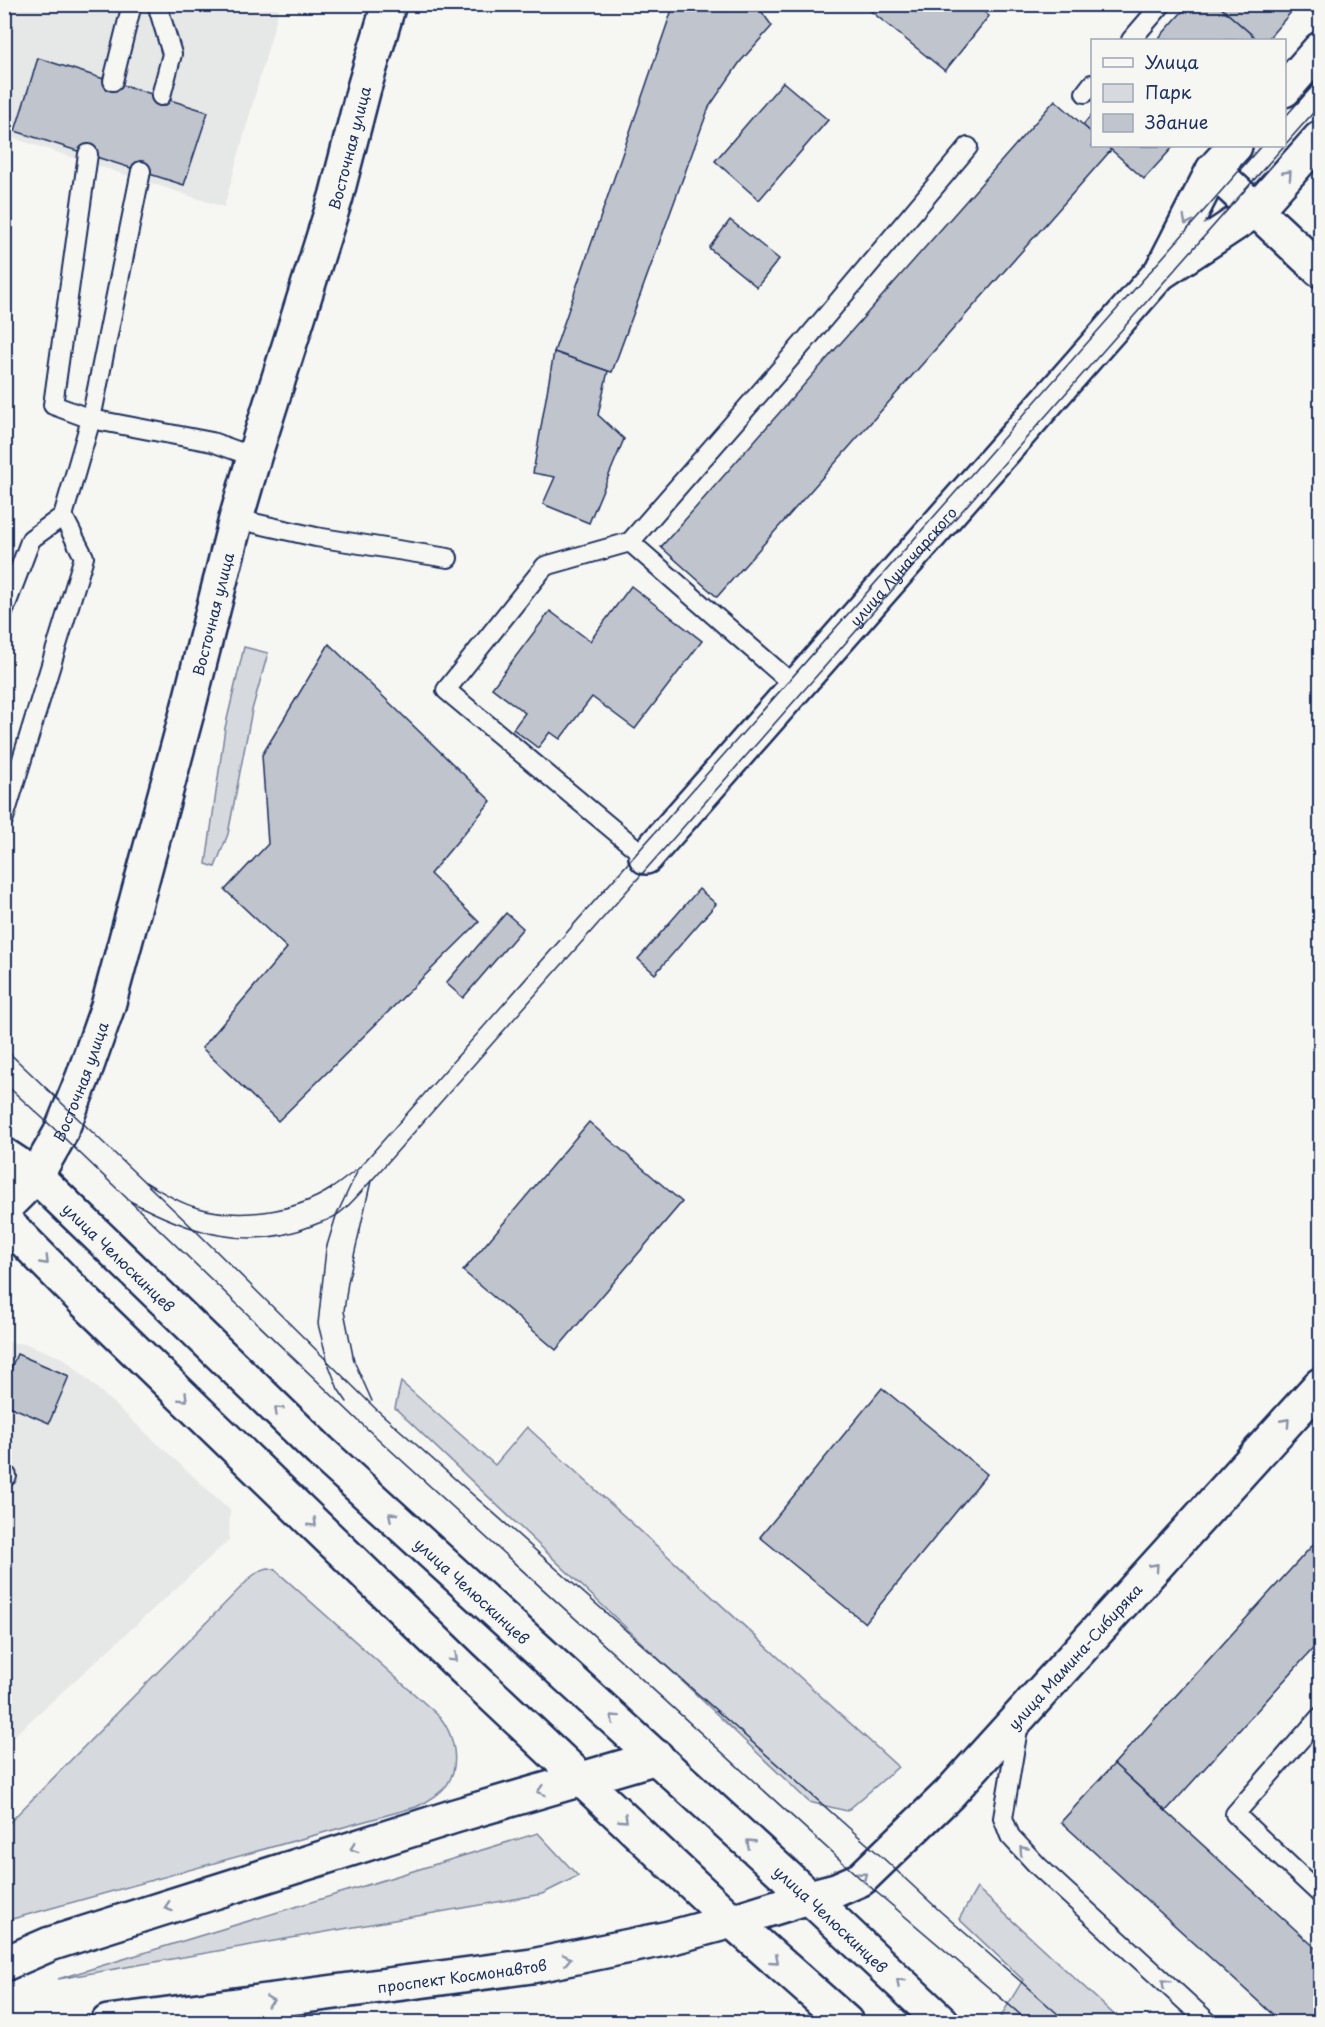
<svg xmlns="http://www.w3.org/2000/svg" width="1325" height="2027" viewBox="0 0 1325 2027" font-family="'Playpen Sans',sans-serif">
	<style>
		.built { fill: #e6e7e7 }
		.green { fill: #d6d9dd; stroke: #78849e; stroke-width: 1.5 }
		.building { fill: #c0c4cd; stroke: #1b2f5e; stroke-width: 1.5 }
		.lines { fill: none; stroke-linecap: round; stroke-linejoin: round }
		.lane-casing { stroke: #1b2f5e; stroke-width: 22 }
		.street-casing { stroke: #1b2f5e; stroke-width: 38 }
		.secondary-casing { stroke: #1b2f5e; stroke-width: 38 }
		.primary-casing { stroke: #1b2f5e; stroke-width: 38 }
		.lane { stroke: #f6f6f2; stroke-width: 18 }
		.street { stroke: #f6f6f2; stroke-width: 33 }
		.secondary { stroke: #f6f6f2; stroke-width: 33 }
		.primary { stroke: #f6f6f2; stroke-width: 33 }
		.tram { stroke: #1b2f5e; stroke-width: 1.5 }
		.oneway { stroke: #8892a8 }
		.labels { text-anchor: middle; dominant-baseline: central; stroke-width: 5; stroke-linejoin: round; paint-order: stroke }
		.street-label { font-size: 15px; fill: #1b2f5e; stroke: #f6f6f2 }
	</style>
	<rect width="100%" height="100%" fill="#f6f6f2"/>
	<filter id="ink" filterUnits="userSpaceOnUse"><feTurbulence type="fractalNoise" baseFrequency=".0167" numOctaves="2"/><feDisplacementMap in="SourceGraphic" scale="12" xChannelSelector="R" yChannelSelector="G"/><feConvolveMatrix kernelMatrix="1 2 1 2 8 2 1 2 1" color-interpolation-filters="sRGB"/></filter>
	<g filter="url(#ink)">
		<!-- built -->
		<g class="built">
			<path d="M5,5H280L224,207L13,138L5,160Z"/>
			<path d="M5,1342L26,1344L65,1359L230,1510L229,1540L5,1744Z"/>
		</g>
		<!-- green -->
		<g class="green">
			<path d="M244,647L268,653L252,710L228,834L215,867L206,864L225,728Z"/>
			<path d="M401,1382L495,1465L527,1427L898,1767L847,1811L809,1802L395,1408Z"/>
			<path d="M268,1568L274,1569L440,1717C454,1735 461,1764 447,1785C439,1795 427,1802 416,1807L5,1921V1827L251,1577L261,1570Z"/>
			<path d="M538,1833L578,1876L542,1894L58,1979Z"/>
			<path d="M977,1888L1122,2022H1008L1001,2016L1023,1980L959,1919Z"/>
		</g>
		<!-- building -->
		<g class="building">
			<path d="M674,4H703L724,11L721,4H756L772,26L740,62L709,107L612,372L608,371L554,352Z"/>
			<path d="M862,4H975L989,16L945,71Z"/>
			<path d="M1189,4H1217L1258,40H1157Z"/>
			<path d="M1217,4H1298L1267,40H1258Z"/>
			<path d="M38,58L208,112L184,185L15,131Z"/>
			<path d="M783,82L828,120L759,200L715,161Z"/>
			<path d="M1055,100L1092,133V146H1107L1111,150L717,597L661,547Z"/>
			<path d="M1092,114V133L1083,125Z"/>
			<path d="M1107,146H1174L1144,179Z"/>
			<path d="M730,220L779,259L757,287L709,248Z"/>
			<path d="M554,352L608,371L598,415L624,439L589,523L543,504L555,477L533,473Z"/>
			<path d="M631,586L702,641L635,729L592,697L560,739L550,732L538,748L513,729L525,713L492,688L550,611L590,641Z"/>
			<path d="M329,644L491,801L430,874L479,922L278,1121L202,1048L287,948L225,890L268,844L262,755Z"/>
			<path d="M699,889L716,904L655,974L638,959Z"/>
			<path d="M506,913L523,928L463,998L446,983Z"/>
			<path d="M589,1122L682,1202L556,1350L463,1271Z"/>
			<path d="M17,1354L69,1376L49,1423L4,1404V1384Z"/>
			<path d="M882,1388L987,1474L865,1623L760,1537Z"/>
			<path d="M1320,1537V1641L1166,1811L1114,1764Z"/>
			<path d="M1114,1764L1320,1952V2022H1281L1061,1822Z"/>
		</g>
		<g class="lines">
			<defs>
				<g id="lane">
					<path d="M157,4L172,54L161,96"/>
					<path d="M1131,40L1162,4"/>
					<path d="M113,81L132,4"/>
					<path d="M1085,93L1092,84"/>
					<path d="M141,171L91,419L212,442L254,457"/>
					<path d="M236,519L316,537L448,558"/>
					<path d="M630,542L805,341L968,147"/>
					<path d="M4,610L31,539L63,516L91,419L53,405L88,154"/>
					<path d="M4,818L84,557L63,516"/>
					<path d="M646,857L446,690L545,566L630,542L796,687"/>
					<path d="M4,1474L7,1476L4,1478"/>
					<path d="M1320,1717L1235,1814L1320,1894"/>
					<path d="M1019,1723L1003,1818L1010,1836L1038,1866L1208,2022"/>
				</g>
				<g id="street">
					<path d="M1162,272L1256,210"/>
					<path id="s1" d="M646,857L1161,272L1213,170"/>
				</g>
				<g id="secondary">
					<path d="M1284,90L1320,49"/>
					<path d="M1235,146L1213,170L1320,270"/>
					<path d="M1256,210L1320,138"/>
					<path d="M4,1155L36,1176"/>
					<path id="s2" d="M809,1897L836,1890L861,1879L949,1794L1320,1385"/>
				</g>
				<g id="primary">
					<path id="s3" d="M36,1176L320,1451L809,1897L942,2022"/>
					<path id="s4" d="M4,1208L36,1176L60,1134L83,1077L108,1006L188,709L236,519L254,457L336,197L364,88L389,4"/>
					<path d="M4,1220L85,1302L462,1667L732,1921L846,2022"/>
					<path d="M4,1964L50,1944L455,1816L657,1757"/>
					<path id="s5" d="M108,2022L532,1966L669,1938L732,1921L809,1897"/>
				</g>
			</defs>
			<!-- lane casing -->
			<use href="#lane" class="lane-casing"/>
			<!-- street casing -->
			<use href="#street" class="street-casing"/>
			<!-- secondary casing -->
			<use href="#secondary" class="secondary-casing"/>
			<!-- primary casing -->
			<use href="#primary" class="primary-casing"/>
			<!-- lane -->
			<use href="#lane" class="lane"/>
			<!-- street -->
			<use href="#street" class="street"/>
			<!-- secondary -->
			<use href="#secondary" class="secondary"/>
			<!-- primary -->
			<use href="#primary" class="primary"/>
			<!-- tram -->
			<g class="tram">
				<path d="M1284,118L1320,78"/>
				<path d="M4,1048L196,1231L376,1409L883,1858L941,1912L1067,2022"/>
				<path d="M4,1083L60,1134L364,1426L861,1879L1029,2022"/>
				<path d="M371,1181L348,1282L344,1311L354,1361L372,1401"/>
				<path d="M145,1182C161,1191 177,1202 195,1207C238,1220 294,1213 332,1188C341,1182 349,1175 358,1169L1261,146"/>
				<path d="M128,1200C188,1232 248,1253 314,1225C321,1222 329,1220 335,1216C349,1208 360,1192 372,1180L1320,105"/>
				<path d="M347,1402L338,1389L328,1363L318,1324L326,1249L336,1216L357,1172"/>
			</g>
		</g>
		<!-- one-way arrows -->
		<defs><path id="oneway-chevron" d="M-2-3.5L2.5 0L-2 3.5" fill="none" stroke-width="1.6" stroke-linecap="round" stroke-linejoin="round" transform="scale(1.5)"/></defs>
		<g class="oneway">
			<use href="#oneway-chevron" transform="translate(1288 174) rotate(-48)"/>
			<use href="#oneway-chevron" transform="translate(1187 221) rotate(117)"/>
			<use href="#oneway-chevron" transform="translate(45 1261) rotate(46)"/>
			<use href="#oneway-chevron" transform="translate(184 1398) rotate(44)"/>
			<use href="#oneway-chevron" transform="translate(278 1410) rotate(-136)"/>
			<use href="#oneway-chevron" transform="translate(1286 1422) rotate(-48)"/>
			<use href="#oneway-chevron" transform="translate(392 1516) rotate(-138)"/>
			<use href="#oneway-chevron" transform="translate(313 1523) rotate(44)"/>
			<use href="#oneway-chevron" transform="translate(1155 1567) rotate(-48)"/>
			<use href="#oneway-chevron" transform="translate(454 1658) rotate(44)"/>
			<use href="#oneway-chevron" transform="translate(614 1718) rotate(-138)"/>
			<use href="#oneway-chevron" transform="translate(541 1791) rotate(164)"/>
			<use href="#oneway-chevron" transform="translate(624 1819) rotate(43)"/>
			<use href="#oneway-chevron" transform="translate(750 1843) rotate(-137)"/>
			<use href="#oneway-chevron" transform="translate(354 1848) rotate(162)"/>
			<use href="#oneway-chevron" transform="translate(1023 1850) rotate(-133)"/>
			<use href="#oneway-chevron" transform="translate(863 1876) rotate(-37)"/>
			<use href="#oneway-chevron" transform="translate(168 1907) rotate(162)"/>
			<use href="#oneway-chevron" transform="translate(567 1959) rotate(-12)"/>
			<use href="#oneway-chevron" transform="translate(775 1960) rotate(41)"/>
			<use href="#oneway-chevron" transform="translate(900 1982) rotate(-137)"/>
			<use href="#oneway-chevron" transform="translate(1165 1983) rotate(-137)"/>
			<use href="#oneway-chevron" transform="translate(270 2001) rotate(-8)"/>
		</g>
	</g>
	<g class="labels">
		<!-- street labels -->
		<g class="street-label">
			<text stroke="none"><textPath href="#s4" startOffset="1122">Восточная улица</textPath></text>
			<text stroke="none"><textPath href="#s1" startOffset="388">улица Луначарского</textPath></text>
			<text stroke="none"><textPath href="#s4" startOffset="636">Восточная улица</textPath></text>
			<text stroke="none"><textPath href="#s4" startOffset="150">Восточная улица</textPath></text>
			<text stroke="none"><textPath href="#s3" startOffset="116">улица Челюскинцев</textPath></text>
			<text stroke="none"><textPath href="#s3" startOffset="602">улица Челюскинцев</textPath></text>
			<text stroke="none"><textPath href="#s2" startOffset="364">улица Мамина-Сибиряка</textPath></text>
			<text stroke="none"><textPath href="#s3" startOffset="1088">улица Челюскинцев</textPath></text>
			<text stroke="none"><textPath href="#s5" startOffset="357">проспект Космонавтов</textPath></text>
		</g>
	</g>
	<!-- margin -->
	<rect width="1325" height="2027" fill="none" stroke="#f6f6f2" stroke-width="24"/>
	<rect x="12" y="12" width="1301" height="2003" fill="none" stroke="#1b2f5e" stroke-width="2" filter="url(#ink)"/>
	<!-- legend -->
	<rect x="1091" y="39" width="195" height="108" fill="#f6f6f2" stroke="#9ea6b7" stroke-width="1.5"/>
	<rect x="1103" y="58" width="30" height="9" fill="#f6f6f2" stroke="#9ea6b7" stroke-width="1.5"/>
	<text x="1145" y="69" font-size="18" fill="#1b2f5e">Улица</text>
	<rect x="1103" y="84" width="30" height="18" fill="#d6d9dd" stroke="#9ea6b7" stroke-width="1.5"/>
	<text x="1145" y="99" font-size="18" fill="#1b2f5e">Парк</text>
	<rect x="1103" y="114" width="30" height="18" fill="#c0c4cd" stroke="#9ea6b7" stroke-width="1.5"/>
	<text x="1145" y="129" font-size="18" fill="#1b2f5e">Здание</text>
</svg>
